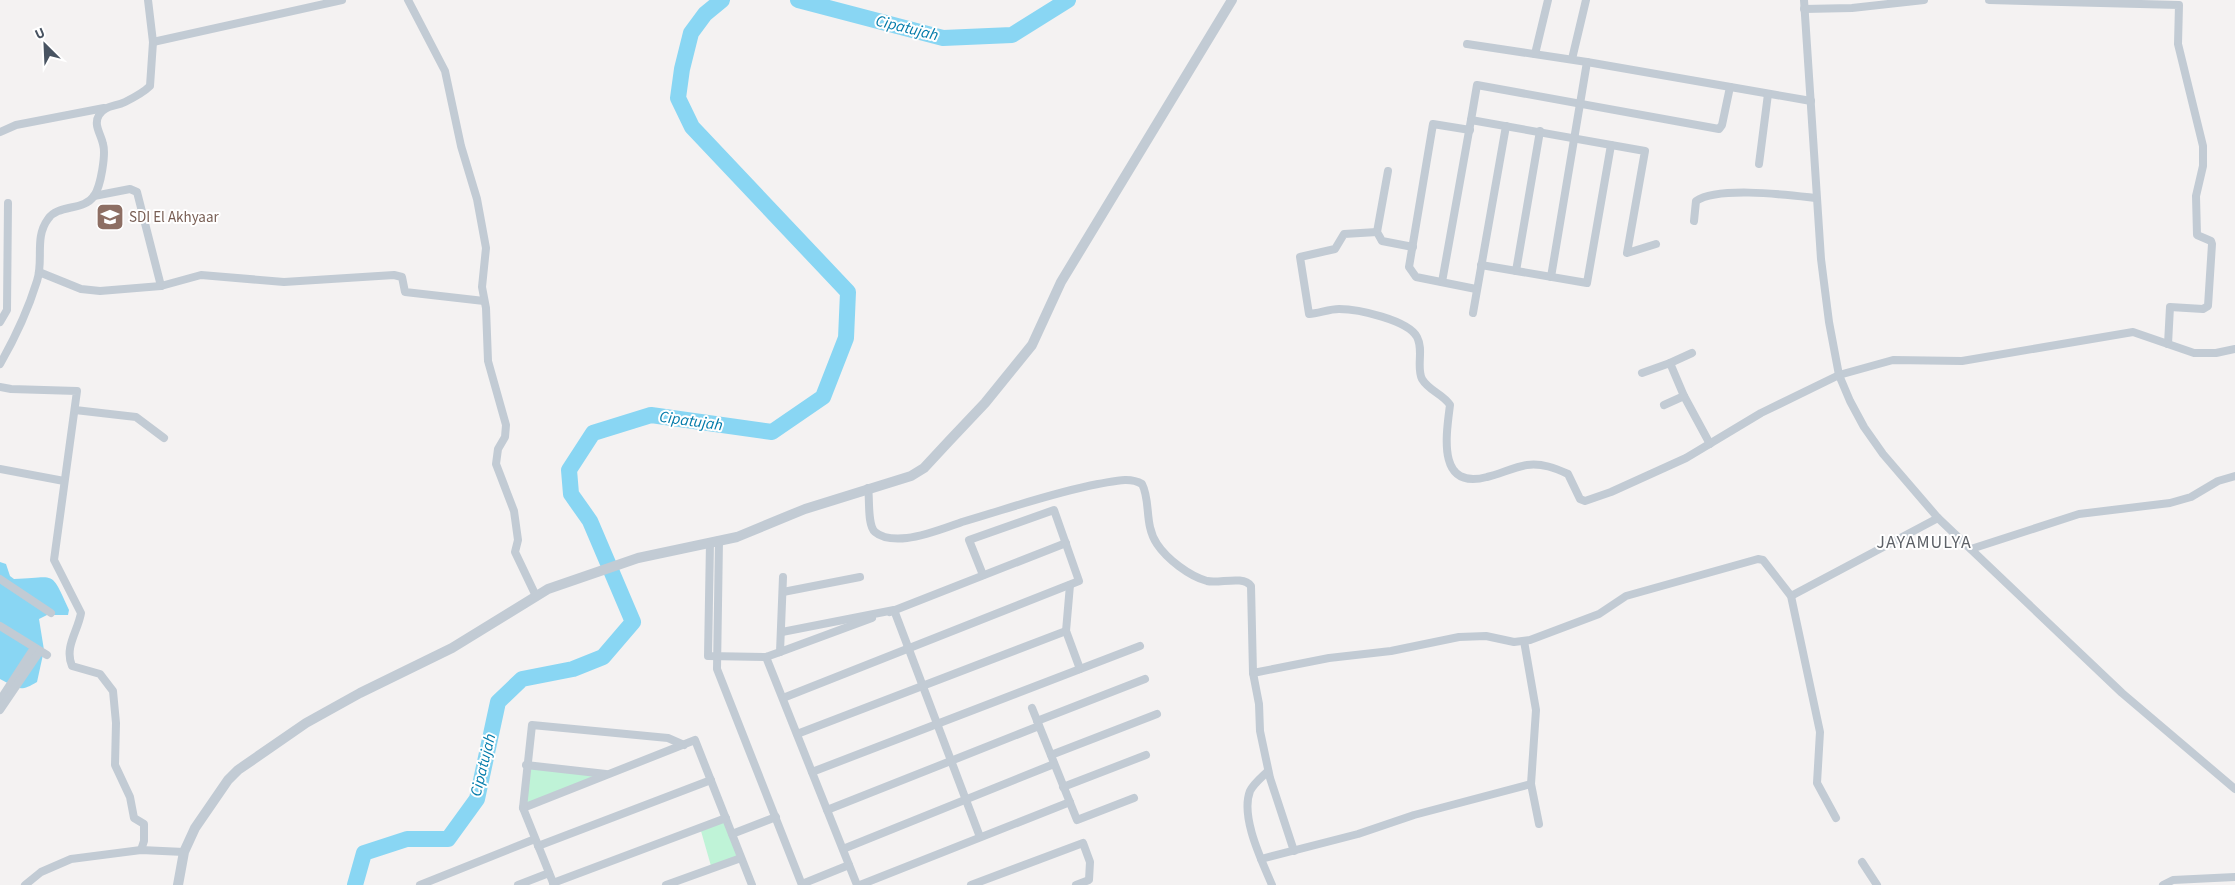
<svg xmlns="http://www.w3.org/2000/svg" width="2235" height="885" viewBox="0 0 2235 885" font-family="'Source Sans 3',sans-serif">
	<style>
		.green { fill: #bff3d7 }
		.water { fill: #89d6f3 }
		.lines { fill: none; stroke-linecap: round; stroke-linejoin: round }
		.river { stroke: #89d6f3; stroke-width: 16 }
		.minor { stroke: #c2cbd4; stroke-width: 8 }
		.tertiary { stroke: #c2cbd4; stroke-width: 10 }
		.labels { text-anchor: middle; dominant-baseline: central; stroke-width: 4; stroke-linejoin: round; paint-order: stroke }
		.education-label { font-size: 15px; fill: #785e54; stroke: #fff; text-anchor: start }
		.water-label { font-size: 16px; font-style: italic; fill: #037baa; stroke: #fff }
		.quarter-label { font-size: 18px; letter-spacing: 1px; fill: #5d6167; stroke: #fff }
	</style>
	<rect width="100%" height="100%" fill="#f4f2f2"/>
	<!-- green -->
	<g class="green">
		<path d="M528,767L601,776L525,806Z"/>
		<path d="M725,821L737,856L711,866L701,831Z"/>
	</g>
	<!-- water -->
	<path class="water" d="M0,562L6,564L10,576L14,579C56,578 50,568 69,610L68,615H47L39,619L44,650L37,682C19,693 18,688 0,679Z"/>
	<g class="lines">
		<!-- river -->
		<g class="river">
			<path d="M798,0L943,38L1012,35L1068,0"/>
			<path d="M355,885L364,853L407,839H448L477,799L498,702L522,679L573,669L603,657L633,622L590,521L571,494L569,470L593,433L651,415L772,432L823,397L846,338L848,292L692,127L678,98L682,69L691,33L705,14L722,0"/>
		</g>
		<!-- minor -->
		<g class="minor">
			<path d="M408,0L445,71L461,146L477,199L486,248L482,287L486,308L488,361L506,425L505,437L498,449L496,464L514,511L518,540L515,552L536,596"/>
			<path d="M1804,0L1821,259L1829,322L1839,375L1850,401L1864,427L1883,454L1938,518L2122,693L2235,789"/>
			<path d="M1989,0L2179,5L2178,44L2203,146V166L2196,196L2197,235L2211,241L2212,244L2208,306L2203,309L2170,307L2168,344"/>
			<path d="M1804,9L1852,8L1924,0"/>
			<path d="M153,42L342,0"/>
			<path d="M1467,44L1587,62L1811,101"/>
			<path d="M1535,54L1548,0"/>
			<path d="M1572,59L1586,0"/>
			<path d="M1471,120L1477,85L1719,129L1722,125L1730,87"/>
			<path d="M1470,130L1433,124L1409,267L1416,277L1476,289"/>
			<path d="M0,132L16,125L104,108"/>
			<path d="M1759,164L1768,94"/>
			<path d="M1388,171L1377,232L1382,241L1413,247"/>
			<path d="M94,196L130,189L137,192L161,286"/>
			<path d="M1694,221L1696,201C1719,186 1788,195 1816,198"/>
			<path d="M1377,232L1344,234L1335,249L1300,257L1309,314C1319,313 1330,309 1339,309C1358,309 1408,320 1417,337C1424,350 1416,367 1422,379C1429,391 1443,394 1450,405C1446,436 1437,490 1487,477C1500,474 1514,467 1527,465C1542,463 1555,468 1568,474L1580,499L1585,501L1611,492L1686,458L1761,413L1839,375L1893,360L1962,361L2133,332L2194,353H2216L2235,349"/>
			<path d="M1481,265L1587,283L1611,145"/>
			<path d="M1516,271L1540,131"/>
			<path d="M39,272L81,289L100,291L161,286L201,275L284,282L394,275L402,277L405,292L484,301"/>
			<path d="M1551,277L1587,62"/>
			<path d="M1442,282L1471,120L1645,151L1627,253L1656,244"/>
			<path d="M1473,313L1506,126"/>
			<path d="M0,322L7,310L8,203"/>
			<path d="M1670,363L1692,353"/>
			<path d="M0,364C15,338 28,310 37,281C44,260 34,238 48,219C58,204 84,211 94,196C101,186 106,154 103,144C101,134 93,125 99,115C105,105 115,107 125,102C133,98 144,92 150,86L153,42L148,0"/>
			<path d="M1642,373L1670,363L1684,396L1710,444"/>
			<path d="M0,387L11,389L77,391L54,560L81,613C78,631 64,647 72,666L100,674L113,691L116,723L115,765L130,797L134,818L144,824V841L141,850"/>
			<path d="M1664,405L1684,396"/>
			<path d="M75,410L136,417L164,438"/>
			<path d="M0,469L64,481"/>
			<path d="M868,488C870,499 867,525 875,532C883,539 897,539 907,538C925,536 945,528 962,522C1007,509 1051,493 1098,484C1112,482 1129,476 1142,484C1151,501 1144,525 1157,544C1167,559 1189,576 1207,581C1219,584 1243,575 1251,586L1253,673L1259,704L1260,731L1270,778L1294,851"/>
			<path d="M719,540L717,669L802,885"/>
			<path d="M710,542L708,656L766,657L780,652L783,577"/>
			<path d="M1971,549L2079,514L2170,503L2191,497L2218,481L2235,476"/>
			<path d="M0,579L51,613"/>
			<path d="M1070,585L1066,631L1080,669"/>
			<path d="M783,592L860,577"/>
			<path d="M1791,596L1938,518"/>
			<path d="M890,612L1066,543"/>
			<path d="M0,626L47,655"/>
			<path d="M782,632L894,610L980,837"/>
			<path d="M1524,641L1536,710L1531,784L1539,824"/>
			<path d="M780,652L872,618"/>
			<path d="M766,657L857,885"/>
			<path d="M1253,673L1329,658L1391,651L1459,637L1486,636L1514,642L1530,640L1599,614L1626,596L1758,559L1763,560L1791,596L1820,732L1817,783L1836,818"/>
			<path d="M783,698L1079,581L1054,510L969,540L983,575"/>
			<path d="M0,700L34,648"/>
			<path d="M1032,708L1077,820L1134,798"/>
			<path d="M0,710L40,651"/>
			<path d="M1037,721L1145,679"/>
			<path d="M797,734L1066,631"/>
			<path d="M1051,755L1157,714"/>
			<path d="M526,765L606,774"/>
			<path d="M1268,771C1262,777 1254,783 1250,791C1240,817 1262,861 1272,885"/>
			<path d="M812,772L1140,646"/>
			<path d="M1063,787L1146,755"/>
			<path d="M523,808L695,740L752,885"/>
			<path d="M827,810L1039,726"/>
			<path d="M732,834L776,817"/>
			<path d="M538,846L711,780"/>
			<path d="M843,849L1054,764"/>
			<path d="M1261,859L1358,834L1414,815L1531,784"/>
			<path d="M1862,862L1877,885"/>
			<path d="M553,883L726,818"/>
			<path d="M802,884L849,865"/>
			<path d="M25,885L41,872L71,859L141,850L184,852"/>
			<path d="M420,885L535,839"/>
			<path d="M518,885L549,873"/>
			<path d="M554,885L523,808L532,725L668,738L684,745"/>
			<path d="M666,885L741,858"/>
			<path d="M860,885L1070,802"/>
			<path d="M971,885L1083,843L1090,862L1089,880L1076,885"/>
			<path d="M2163,885L2173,880L2235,877"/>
		</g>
		<!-- tertiary -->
		<path class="tertiary" d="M178,885L184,852L195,828L228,780L238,770L306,723L360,693L452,648L548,589L638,558L737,537L805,509L911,476L924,468L950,440L985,403L1032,345L1061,282L1232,0"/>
	</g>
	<!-- icons -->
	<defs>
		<symbol id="school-square" viewBox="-11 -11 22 22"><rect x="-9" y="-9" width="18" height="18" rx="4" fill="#8d6e63" stroke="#fff"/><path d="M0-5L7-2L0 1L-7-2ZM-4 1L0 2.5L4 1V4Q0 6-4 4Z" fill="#fff"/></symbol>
	</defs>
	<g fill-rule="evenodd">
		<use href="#school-square" x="94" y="201" width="32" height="32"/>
	</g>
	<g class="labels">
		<!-- education labels -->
		<g class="education-label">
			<text x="129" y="217">SDI El Akhyaar</text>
		</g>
		<!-- water labels -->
		<g class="water-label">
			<text transform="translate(907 28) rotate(14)">Cipatujah</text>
			<text transform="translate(691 421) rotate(8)">Cipatujah</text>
			<text transform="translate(483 765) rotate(-76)">Cipatujah</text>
		</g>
		<!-- quarter labels -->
		<g class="quarter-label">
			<text x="1924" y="542">JAYAMULYA</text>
		</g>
	</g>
	<!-- north arrow -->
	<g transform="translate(45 45) rotate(336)" stroke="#ffffff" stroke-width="4" paint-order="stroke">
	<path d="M0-4L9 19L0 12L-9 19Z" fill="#485361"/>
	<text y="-8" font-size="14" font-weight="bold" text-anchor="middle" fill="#485361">U</text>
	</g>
</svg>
